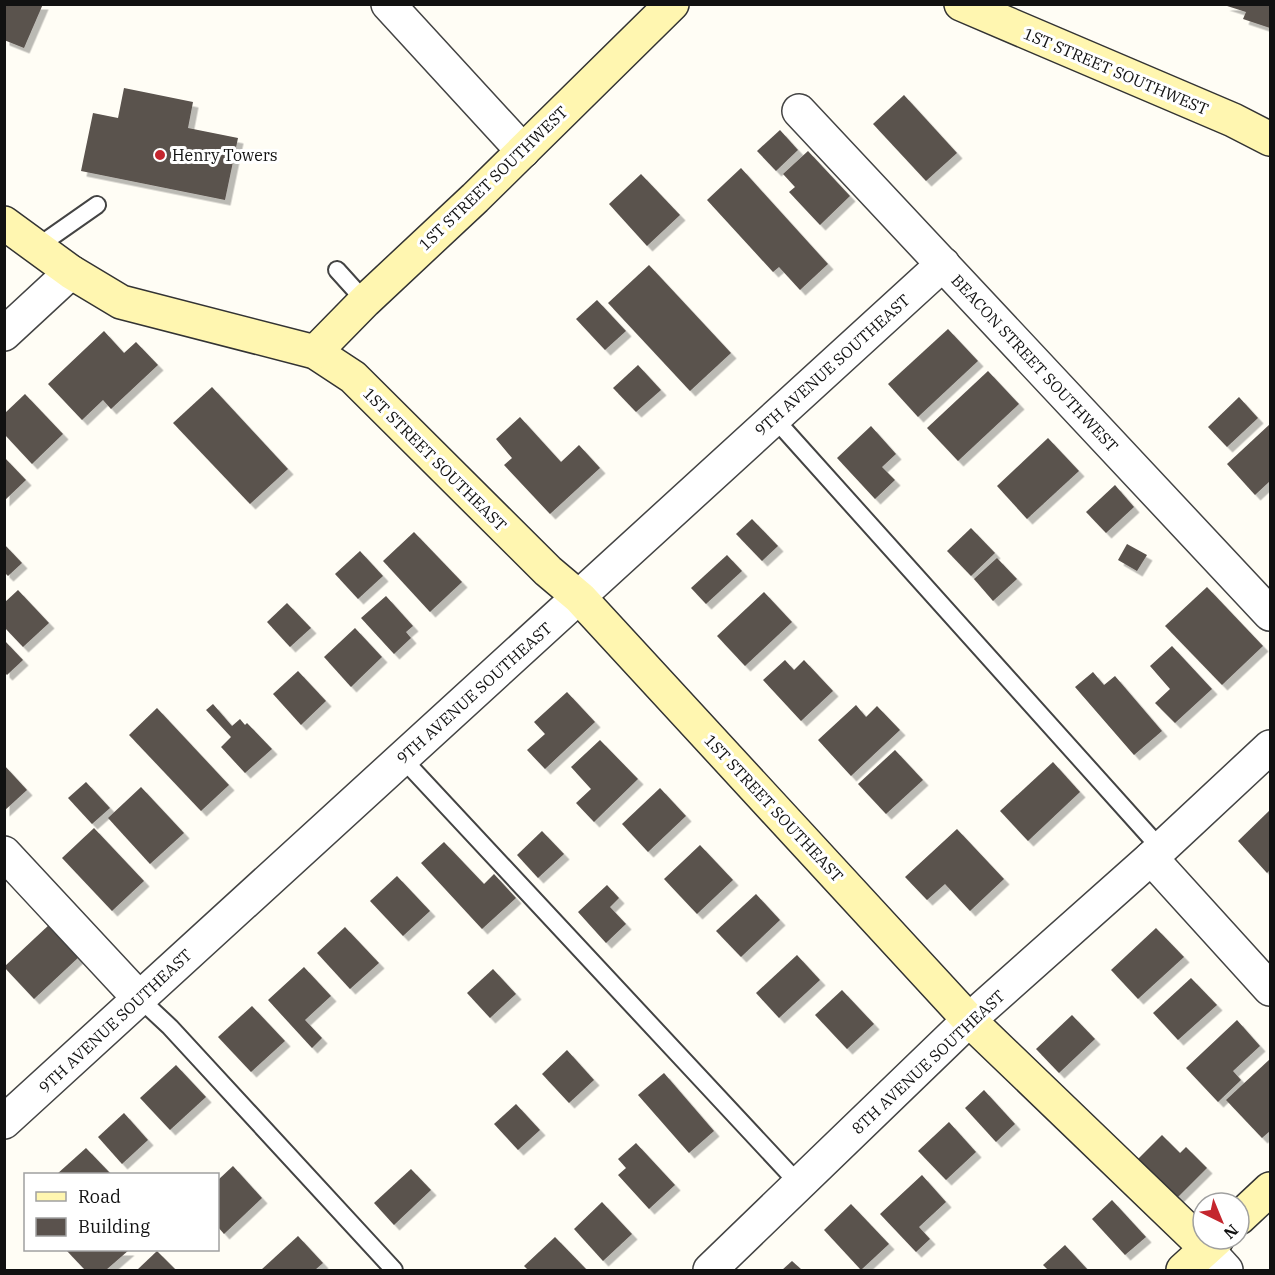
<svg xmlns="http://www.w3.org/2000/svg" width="1275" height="1275" viewBox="0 0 1275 1275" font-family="'IBM Plex Serif',serif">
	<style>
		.building { fill: #5a524d; filter: url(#shadow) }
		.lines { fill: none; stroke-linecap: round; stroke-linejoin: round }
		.lane-casing { stroke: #444; stroke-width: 20 }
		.street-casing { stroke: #444; stroke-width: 36 }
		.secondary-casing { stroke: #333; stroke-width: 36 }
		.lane { stroke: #fff; stroke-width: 16 }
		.street { stroke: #fff; stroke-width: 33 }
		.secondary { stroke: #fff6b0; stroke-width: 33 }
		.poi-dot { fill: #c4262e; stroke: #fff; stroke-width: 2 }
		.labels { text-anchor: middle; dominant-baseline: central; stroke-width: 6; stroke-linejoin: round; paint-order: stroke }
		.street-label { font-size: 16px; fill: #111; stroke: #fff }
		.poi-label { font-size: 16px; fill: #111; stroke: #fff; text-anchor: start }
	</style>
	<defs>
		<filter id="shadow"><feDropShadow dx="5.5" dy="5.5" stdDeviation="0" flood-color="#0004"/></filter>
	</defs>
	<rect width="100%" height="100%" fill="#fffdf5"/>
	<!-- building -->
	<g class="building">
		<path d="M4,4H43L24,48L4,40Z"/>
		<path d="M1270,4V28L1243,19L1246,12L1224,5Z"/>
		<path d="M124,88L193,102L188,128L238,138L225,200L81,171L93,113L118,118Z"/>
		<path d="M904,95L957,153L926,181L873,124Z"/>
		<path d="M780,130L798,150L776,171L757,151Z"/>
		<path d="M808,151L850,196L820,225L789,192L795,187L783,174Z"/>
		<path d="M741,168L828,264L800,290L779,267L773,272L707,200Z"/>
		<path d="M641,174L680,215L647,246L609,204Z"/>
		<path d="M649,265L731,353L690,391L608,303Z"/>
		<path d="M597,300L626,331L605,350L576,319Z"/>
		<path d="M948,329L978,361L918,417L888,384Z"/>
		<path d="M104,331L124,353L136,342L158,365L111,409L103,400L82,420L48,384Z"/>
		<path d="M638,365L661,390L636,412L613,388Z"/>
		<path d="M988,371L1019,404L958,461L927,428Z"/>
		<path d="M212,387L288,469L250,504L173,423Z"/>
		<path d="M25,394L63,434L32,464L5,435V413Z"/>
		<path d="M1239,397L1258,418L1227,447L1208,427Z"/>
		<path d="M520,417L561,462L579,445L600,468L550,514L504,465L512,458L496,439Z"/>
		<path d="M1270,424V481L1255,495L1227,464Z"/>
		<path d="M871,426L896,454L882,467L895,480L875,499L837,458Z"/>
		<path d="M1048,438L1079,471L1027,519L997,486Z"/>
		<path d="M4,457L26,480L4,501Z"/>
		<path d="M1115,485L1134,507L1106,533L1086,512Z"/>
		<path d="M752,519L778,546L762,561L736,534Z"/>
		<path d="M971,528L995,553L971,576L947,551Z"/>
		<path d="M414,532L462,582L430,612L383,561Z"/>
		<path d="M4,544L22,563L8,576L4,572Z"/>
		<path d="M1127,544L1147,555L1137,571L1118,560Z"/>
		<path d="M360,551L383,576L358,599L335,574Z"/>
		<path d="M727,555L742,571L706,604L691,588Z"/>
		<path d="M997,558L1017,579L993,601L974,579Z"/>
		<path d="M1207,587L1263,646L1222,685L1165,626Z"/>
		<path d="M18,590L49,623L23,647L4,627V603Z"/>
		<path d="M764,592L792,622L745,666L717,636Z"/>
		<path d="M386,596L413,626L406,632L411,638L394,654L361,618Z"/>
		<path d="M287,603L311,628L290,647L267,622Z"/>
		<path d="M355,628L382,657L351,687L324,657Z"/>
		<path d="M4,640L23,660L7,675L4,672Z"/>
		<path d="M1172,646L1212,689L1175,723L1155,703L1170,689L1150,666Z"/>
		<path d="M785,660L794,670L804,660L833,691L801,721L763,680Z"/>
		<path d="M298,671L326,701L301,725L273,694Z"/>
		<path d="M1093,672L1104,685L1115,676L1162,731L1134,755L1075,687Z"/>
		<path d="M567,692L595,722L545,769L527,750L545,734L534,722Z"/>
		<path d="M213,704L232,726L240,719L245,725L247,723L272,749L245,773L221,747L231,737L206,710Z"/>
		<path d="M856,705L866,717L877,706L900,730L851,776L818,740Z"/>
		<path d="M157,708L229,785L201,811L129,735Z"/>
		<path d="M600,740L638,779L594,822L576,803L591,789L571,767Z"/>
		<path d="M895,750L923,780L886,814L858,784Z"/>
		<path d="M1053,762L1080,792L1028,841L1000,811Z"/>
		<path d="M4,765L27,790L4,811Z"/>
		<path d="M86,782L110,808L92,824L68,798Z"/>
		<path d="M141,787L184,833L150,864L108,818Z"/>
		<path d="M660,788L686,816L648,852L622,824Z"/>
		<path d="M1270,810V870L1267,873L1238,841Z"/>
		<path d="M94,828L144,881L112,911L62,858Z"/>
		<path d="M957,829L1004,879L970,911L945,884L927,900L905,877Z"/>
		<path d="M542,831L564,854L538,878L517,855Z"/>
		<path d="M444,842L484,884L494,874L516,898L482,929L421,863Z"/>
		<path d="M700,845L733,880L697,914L664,879Z"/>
		<path d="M397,876L430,911L403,936L370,901Z"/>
		<path d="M607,885L619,898L610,907L626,924L606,943L578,912Z"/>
		<path d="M756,894L780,920L741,957L716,931Z"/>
		<path d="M50,924L80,956L34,999L4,967Z"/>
		<path d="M345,927L379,963L350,989L317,953Z"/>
		<path d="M1156,928L1184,957L1138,999L1111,970Z"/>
		<path d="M797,955L820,980L779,1018L756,993Z"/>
		<path d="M304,967L331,996L305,1020L322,1038L312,1048L268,1000Z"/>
		<path d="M493,969L516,994L490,1018L467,993Z"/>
		<path d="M1191,978L1217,1005L1178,1040L1153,1013Z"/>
		<path d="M842,990L874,1024L847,1049L815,1015Z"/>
		<path d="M252,1006L285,1041L251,1072L218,1037Z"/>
		<path d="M1072,1015L1095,1039L1059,1073L1036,1049Z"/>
		<path d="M1237,1020L1260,1046L1233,1071L1241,1080L1218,1102L1186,1068Z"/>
		<path d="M567,1050L594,1080L569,1103L542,1074Z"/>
		<path d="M1270,1059V1131L1262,1138L1226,1100Z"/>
		<path d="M176,1065L206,1097L170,1130L140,1098Z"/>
		<path d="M664,1073L714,1131L689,1153L638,1095Z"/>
		<path d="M984,1090L1015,1124L996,1142L965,1108Z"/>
		<path d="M516,1104L540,1130L518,1150L494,1124Z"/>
		<path d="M124,1113L148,1140L122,1164L98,1137Z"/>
		<path d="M949,1122L976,1152L946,1180L918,1151Z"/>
		<path d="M1162,1135L1180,1153L1186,1147L1207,1168L1175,1200L1136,1161Z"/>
		<path d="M636,1143L675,1185L649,1209L618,1175L626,1168L618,1159Z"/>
		<path d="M86,1148L110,1173L108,1174H57Z"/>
		<path d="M233,1166L262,1198L224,1234L218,1227V1180Z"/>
		<path d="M411,1169L431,1190L394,1225L374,1203Z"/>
		<path d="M922,1175L946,1202L919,1227L930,1239L916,1252L880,1214Z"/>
		<path d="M1112,1200L1146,1237L1125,1255L1092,1219Z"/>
		<path d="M602,1202L632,1234L603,1261L574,1229Z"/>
		<path d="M851,1204L889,1244L861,1270L824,1230Z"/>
		<path d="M298,1236L323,1263L315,1270H261Z"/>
		<path d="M555,1237L587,1270H528L524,1266Z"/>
		<path d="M1065,1245L1088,1270H1048L1043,1265Z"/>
		<path d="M66,1250H129L106,1270H85Z"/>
		<path d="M157,1251L176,1270H137Z"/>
		<path d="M792,1261L802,1270H782Z"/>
	</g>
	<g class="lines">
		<defs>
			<g id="lane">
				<path d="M37,247L97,205"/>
				<path d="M337,270L365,301"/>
				<path d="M774,418L1161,849"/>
				<path d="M402,758L799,1184"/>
				<path d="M139,998L170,1027L394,1270"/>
			</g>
			<g id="street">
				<path d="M388,4L523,151"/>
				<path d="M799,111L1270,614"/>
				<path d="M4,334L71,272"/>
				<path d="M4,853L139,998"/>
				<path d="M1151,858L1270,989"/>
				<path d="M4,1122L943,264"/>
				<path d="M1206,1248L1226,1270"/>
				<path d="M710,1270L969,1020L1151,858L1270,747"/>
			</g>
			<g id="secondary">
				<path d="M961,4L1233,120L1270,139"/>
				<path d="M4,223L71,272L121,302L315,352L353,377L548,571L580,598L969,1020L1206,1248"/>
				<path d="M315,352L365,301L475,198L672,4"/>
				<path d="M1239,1218L1270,1189"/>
				<path d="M1183,1270L1217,1239"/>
			</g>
		</defs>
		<!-- lane casing -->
		<use href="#lane" class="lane-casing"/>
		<!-- street casing -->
		<use href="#street" class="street-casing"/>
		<!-- secondary casing -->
		<use href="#secondary" class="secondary-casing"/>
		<!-- lane -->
		<use href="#lane" class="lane"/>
		<!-- street -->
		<use href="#street" class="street"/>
		<!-- secondary -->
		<use href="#secondary" class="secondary"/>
	</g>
	<!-- markers -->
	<circle class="poi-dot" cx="160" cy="155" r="6"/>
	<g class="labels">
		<!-- street labels -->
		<g class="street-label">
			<text transform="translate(1116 71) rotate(23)">1ST STREET SOUTHWEST</text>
			<text transform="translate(493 178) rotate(-44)">1ST STREET SOUTHWEST</text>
			<text transform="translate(1035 363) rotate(47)">BEACON STREET SOUTHWEST</text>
			<text transform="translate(832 365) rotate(-42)">9TH AVENUE SOUTHEAST</text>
			<text transform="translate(435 459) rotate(45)">1ST STREET SOUTHEAST</text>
			<text transform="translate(474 693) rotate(-42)">9TH AVENUE SOUTHEAST</text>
			<text transform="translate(774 808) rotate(47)">1ST STREET SOUTHEAST</text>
			<text transform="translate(115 1021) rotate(-43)">9TH AVENUE SOUTHEAST</text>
			<text transform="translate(928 1062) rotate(-43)">8TH AVENUE SOUTHEAST</text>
		</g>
		<!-- poi labels -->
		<g class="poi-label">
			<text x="172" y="155">Henry Towers</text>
		</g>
	</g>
	<!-- border -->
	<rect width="1275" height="1275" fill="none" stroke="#111111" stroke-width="12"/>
	<!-- legend -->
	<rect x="24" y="1173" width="195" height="78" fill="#ffffff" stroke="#a0a0a0" stroke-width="1.5"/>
	<rect x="36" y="1192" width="30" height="9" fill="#fff6b0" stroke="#a0a0a0" stroke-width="1.5"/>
	<text x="78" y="1203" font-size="18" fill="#111111">Road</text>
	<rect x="36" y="1218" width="30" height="18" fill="#5a524d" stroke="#a0a0a0" stroke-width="1.5"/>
	<text x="78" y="1233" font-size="18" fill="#111111">Building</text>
	<!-- north arrow -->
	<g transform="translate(1221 1221) rotate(137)"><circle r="28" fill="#ffffff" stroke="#a0a0a0" stroke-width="1.5"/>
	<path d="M0-4.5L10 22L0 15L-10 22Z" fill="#c4262e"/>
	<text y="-9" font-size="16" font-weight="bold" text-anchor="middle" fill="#111111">N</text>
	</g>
</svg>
